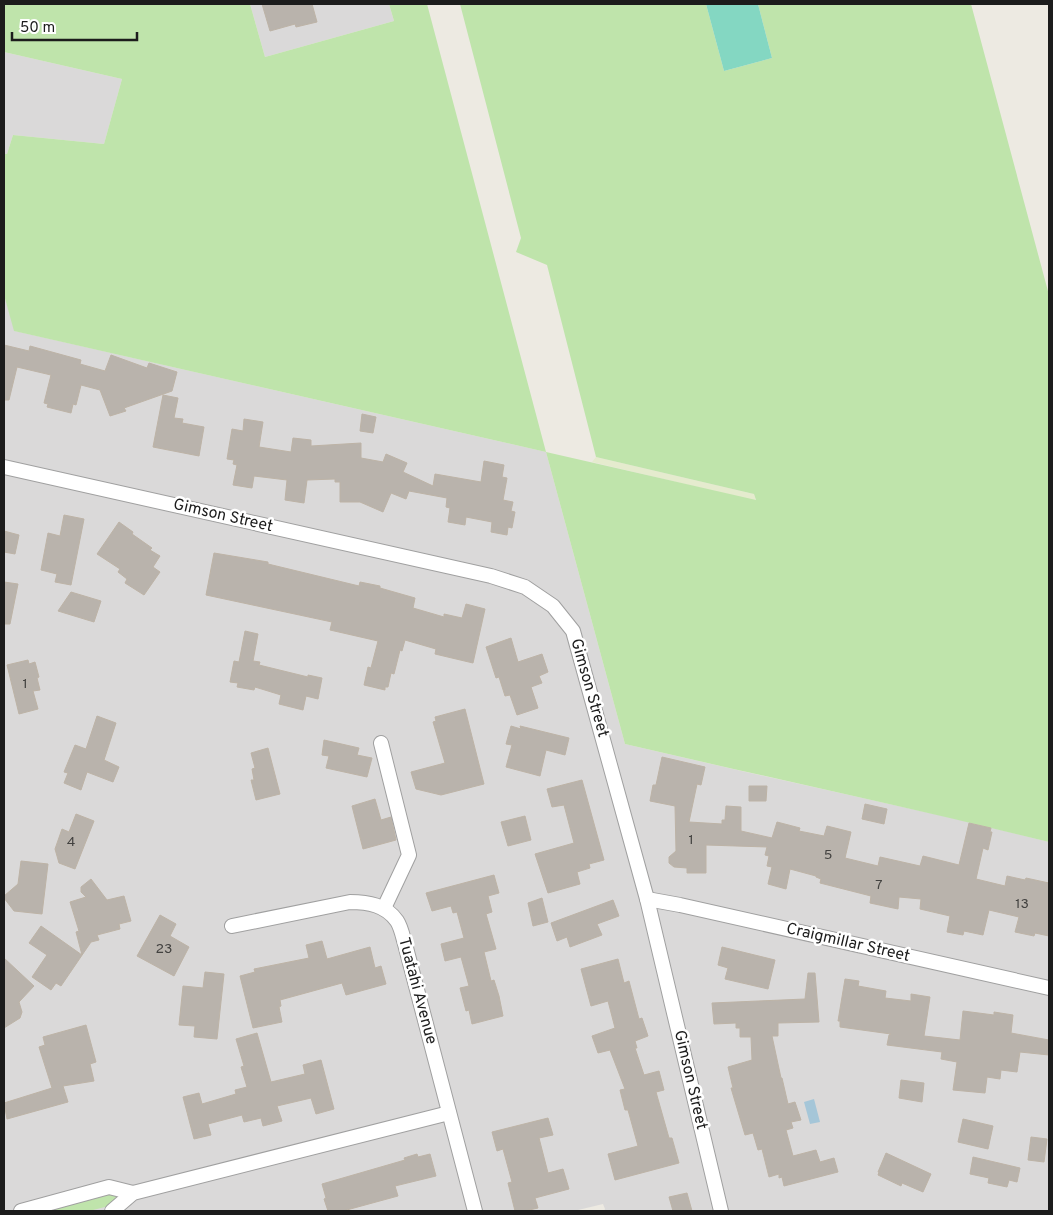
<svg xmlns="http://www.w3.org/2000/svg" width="1053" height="1215" viewBox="0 0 1053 1215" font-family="Overpass,sans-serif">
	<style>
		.residential { fill: #dad9d9 }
		.farmland { fill: #e5ebce }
		.grass { fill: #bfe4ab }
		.pitch { fill: #84d7c2 }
		.water { fill: #a5c6d8 }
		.building { fill: #b9b3ac; stroke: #bdb3a6 }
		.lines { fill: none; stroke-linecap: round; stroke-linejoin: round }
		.street-casing { stroke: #a0a0a0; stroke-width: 16 }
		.street { stroke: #fff; stroke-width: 14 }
		.labels { text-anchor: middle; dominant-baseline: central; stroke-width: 5; stroke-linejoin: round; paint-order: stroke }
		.number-label { font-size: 14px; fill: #434240 }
		.street-label { font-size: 16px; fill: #1c1c1c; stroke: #fff }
	</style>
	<rect width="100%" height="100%" fill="#edeae2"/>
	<!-- residential -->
	<g class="residential">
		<path d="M250,4H389L394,21L265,57Z"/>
		<path d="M4,52L122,79L104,144L13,135L7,154H4Z"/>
		<path d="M4,295L15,331L546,452L625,744L746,772L961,820L1049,842V1211H604L605,1209L603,1204L574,1211H4Z"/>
	</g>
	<!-- farmland -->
	<path class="farmland" d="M596,457L754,494L756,501L592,462Z"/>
	<!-- grass -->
	<g class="grass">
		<path d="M4,4H250L265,57L394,21L389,4H427L546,452L756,500L754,494L596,457L547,265L516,252L521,238L460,4H706L724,71L772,58L758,4H971L1049,295V842C908,807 766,777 625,744L546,452L14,331L4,295V154H7L13,135L104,144L122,79L4,52Z"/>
		<path d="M113,1192L120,1195L117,1204L89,1211H40Z"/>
	</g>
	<!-- pitch -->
	<path class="pitch" d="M706,4H758L772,58L724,71Z"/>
	<!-- water -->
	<path class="water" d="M814,1099L820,1122L810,1124L804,1102Z"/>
	<!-- building -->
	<g class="building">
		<path d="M262,4H312L317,22L296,27L295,24L270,31Z"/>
		<path d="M4,345L29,351L30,346L81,360L80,364L105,371L111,355L147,368L149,363L177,372L172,391L124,408L126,411L110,416L100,390L81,385L76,405L73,404L71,413L47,407L48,404L44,403L51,375L17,367L9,400H4Z"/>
		<path d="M163,395L178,398L174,418L183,419L182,423L204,427L199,456L153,447Z"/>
		<path d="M362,414L376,417L373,433L360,431Z"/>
		<path d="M244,419L263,422L259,447L291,452L293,438L311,440V446L361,443V458L383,462L386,454L407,463L403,472L433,486L435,474L481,482L484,461L504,465L502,477L507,478L503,500L513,502L511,511L515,512L512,528L508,527L507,535L491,532L492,522L466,517L465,525L448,522L450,508L446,507L447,498L409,491L406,499L391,493L383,512L360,502H340V482H335V479L307,480L304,503L285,500L287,480L254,476L252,488L233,485L237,465L233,464L234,460L227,459L232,429L243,431Z"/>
		<path d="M64,515L84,519L71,585L55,582L57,574L41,570L48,533L60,536Z"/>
		<path d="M119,522L133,532L132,534L152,548L150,550L160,556L153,567L160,572L144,595L125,583L127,579L118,572L120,569L97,554Z"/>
		<path d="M4,531L19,535L15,554L4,552Z"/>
		<path d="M214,553L268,562V564L359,586L360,582L380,586V588L415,598L413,608L444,617V614L462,618L466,604L485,609L473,663L435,654L436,649L405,640L402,651L400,650L394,674L391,673L388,687H385V690L364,685L368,667L371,668L378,641L330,630L332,622L206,595Z"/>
		<path d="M4,582L18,584L10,624H4Z"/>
		<path d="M71,592L101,601L94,622L58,611Z"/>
		<path d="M245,631L258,634L253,661L260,662L259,665L308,677V675L322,678L318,699L306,696L303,710L279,704L281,695L255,687L254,690L237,687L238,683L230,682L234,661L239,662Z"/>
		<path d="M511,638L518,662L542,654L548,672L539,676L542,683L531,687L538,708L517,715L510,695L505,696L499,677L496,678L486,647Z"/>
		<path d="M28,660L29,664L35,662L39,677L37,678L40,690L33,691L38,709L19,714L7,665Z"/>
		<path d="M465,709L484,784L441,795L416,789L411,772L445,763L433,722L436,721L435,717Z"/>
		<path d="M97,716L116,723L104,760L119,767L113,782L87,772L81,790L64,783L68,773L64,772L75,745L86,749Z"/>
		<path d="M511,726L521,729L520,726L569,738L565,755L546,750L540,776L506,767L512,745L506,744Z"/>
		<path d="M324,740L359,748L357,755L372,758L367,777L326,768L329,756L322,755Z"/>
		<path d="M268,748L280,794L256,800L251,780H254L252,769L255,768L251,753Z"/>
		<path d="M662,757L705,767L701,785L697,784L689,822L722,824V820H725L726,806L741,807V831L772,838L777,822L800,828L799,831L824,836L827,826L851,832L845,858L878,866L880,857L920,866L923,856L959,865L969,823L991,828L990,832H992L988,850L983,848L976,879L1005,886L1007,876L1025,880L1026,878L1049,883V936L1035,933L1034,936L1015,932L1019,917L989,910L983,935L964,931L963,935L947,932L950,916L920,909L921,899L899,897L898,909L870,903L871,896L820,883L821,879L816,877V876L790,869L786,889L768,884L772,867L767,866L769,856L765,855L767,847L706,845V873H687V868L674,867L669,863V857L676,851L675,806L650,801L653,785H656Z"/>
		<path d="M582,780L604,860L589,864L590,868L577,872L580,884L548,893L535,854L574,843L564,805L552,807L547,789Z"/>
		<path d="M749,786H767L766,801H749Z"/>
		<path d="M375,799L381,820L391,817L396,840L363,849L352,806Z"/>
		<path d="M865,804L887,809L884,824L862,819Z"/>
		<path d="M76,814L94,821L75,869L59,863L55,849L62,829L69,832Z"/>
		<path d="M525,816L531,840L508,846L501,822Z"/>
		<path d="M21,861L48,864L42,914L14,911L4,898V896L18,884Z"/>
		<path d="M494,875L499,893L488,896L492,912L486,914L496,949L484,952L491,981L494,980L499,996L503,1016L472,1024L469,1010L466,1011L460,988L469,986L461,957L445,961L441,944L464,938L457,912L453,913L451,906L432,911L426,893Z"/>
		<path d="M91,879L107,900L124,896L131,921L119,924L120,929L97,935L99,940L91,942L61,986L56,983L51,990L32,977L47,955L29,943L41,926L82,955L76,932L79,931L70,902L86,897L81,892V887Z"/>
		<path d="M542,898L548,922L533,926L528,903Z"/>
		<path d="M613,900L619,916L597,924L602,935L570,947L567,937L557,941L551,923Z"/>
		<path d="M160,915L176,924L170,936L189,947L174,976L137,956Z"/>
		<path d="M322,941L327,959L370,947L375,968L381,966L386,984L346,995L342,983L280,1000L281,1006L279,1007L282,1022L253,1028L240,976L255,972L254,969L309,958L306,945Z"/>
		<path d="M722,947L775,960L768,989L725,979L728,968L718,965Z"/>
		<path d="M4,958L34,986L19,1002L22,1012L20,1018L4,1028Z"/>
		<path d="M618,959L624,983L629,981L639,1019L642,1018L648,1036L635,1041L637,1048H635L644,1075L659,1071L664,1090L656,1092L669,1138H672L679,1163L615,1180L608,1154L638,1146L628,1110H625L620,1090L625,1089L610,1050L598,1053L592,1036L615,1028L608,1001L591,1006L581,969Z"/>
		<path d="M205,972L224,974L217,1039L194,1037L195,1026L179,1025L183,986L203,988Z"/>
		<path d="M808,973H815L819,1022L778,1023V1036H772L781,1078H782L788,1104L795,1102L801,1120L791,1122L793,1128L786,1130L793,1156L816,1150L820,1162L834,1158L838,1172L784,1186L782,1177L779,1178V1174L769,1177L762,1149L758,1150L753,1133L745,1135L731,1088H733L728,1067L752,1060L751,1037H740V1028H736V1023L714,1024L712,1003L805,999Z"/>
		<path d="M845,979L859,981L858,986L886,991L885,998L911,1001V994L930,997L924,1036L960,1040L963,1011L994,1015V1012L1013,1015L1011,1033L1049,1040V1055L1020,1052L1017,1072L1001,1070L1000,1079L987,1077L985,1093L953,1090L957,1062L941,1059L942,1052L887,1045L889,1035L891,1034L840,1027V1021H838Z"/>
		<path d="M86,1025L96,1062L90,1064L94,1081L63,1086L68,1102L7,1119L4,1103L52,1088L39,1047L45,1045L43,1037Z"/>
		<path d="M257,1033L271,1082L305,1074L303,1065L321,1060L334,1109L316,1114L311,1098L277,1106L282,1121L263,1126L261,1118L244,1122L242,1115L208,1124L211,1135L194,1139L183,1097L199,1093L202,1104L236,1094L235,1090L247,1087L241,1067L244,1066L236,1039Z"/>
		<path d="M901,1080L924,1083L922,1102L899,1098Z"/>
		<path d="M548,1118L553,1135L539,1138L548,1173L563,1169L569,1189L535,1198L538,1208L525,1211H515L508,1183L512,1182L503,1149L497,1151L492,1132Z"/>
		<path d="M963,1119L993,1126L988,1149L958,1142Z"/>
		<path d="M1031,1137L1047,1139L1044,1162L1028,1160Z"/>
		<path d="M886,1153L931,1174L923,1192L902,1183L901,1186L878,1175L879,1172H878Z"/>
		<path d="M417,1154L418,1157L430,1154L436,1176L395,1186L398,1196L343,1211H328L324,1199L326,1198L322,1184L405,1160L404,1158Z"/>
		<path d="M973,1157L1020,1168L1017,1182L1009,1180L1007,1187L988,1183L989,1178L970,1174Z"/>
		<path d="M687,1193L692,1211H673L669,1197Z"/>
	</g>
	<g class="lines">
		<defs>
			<g id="street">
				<path d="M4,467L491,576L525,587L553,606L573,631L647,899L721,1211"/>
				<path d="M381,743L409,855L384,908"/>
				<path d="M647,899L680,905L1049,988"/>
				<path d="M232,926L350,902C368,902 386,905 397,921C401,927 403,937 405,944L475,1211"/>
				<path d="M21,1211L109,1187L133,1193"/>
				<path d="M112,1211L133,1193L449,1113"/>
			</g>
		</defs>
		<!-- street casing -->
		<use href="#street" class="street-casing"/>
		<!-- street -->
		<use href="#street" class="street"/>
	</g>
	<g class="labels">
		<!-- number labels -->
		<g class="number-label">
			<text x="25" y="684">1</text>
			<text x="691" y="840">1</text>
			<text x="71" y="842">4</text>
			<text x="828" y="855">5</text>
			<text x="879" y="885">7</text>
			<text x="1022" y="904">13</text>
			<text x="164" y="949">23</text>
		</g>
		<!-- street labels -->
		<g class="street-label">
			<text transform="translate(223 516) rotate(13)">Gimson Street</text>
			<text transform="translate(589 688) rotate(74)">Gimson Street</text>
			<text transform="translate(848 943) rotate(13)">Craigmillar Street</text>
			<text transform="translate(417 991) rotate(75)">Tuatahi Avenue</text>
			<text transform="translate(690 1080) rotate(77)">Gimson Street</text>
		</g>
	</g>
	<!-- border -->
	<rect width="1053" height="1215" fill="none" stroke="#1c1c1c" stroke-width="10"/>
	<!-- scale -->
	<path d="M12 32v8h125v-8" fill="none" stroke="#1c1c1c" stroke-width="2.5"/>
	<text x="20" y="32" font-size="15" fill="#1c1c1c" stroke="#ffffff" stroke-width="4" paint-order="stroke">50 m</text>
</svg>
